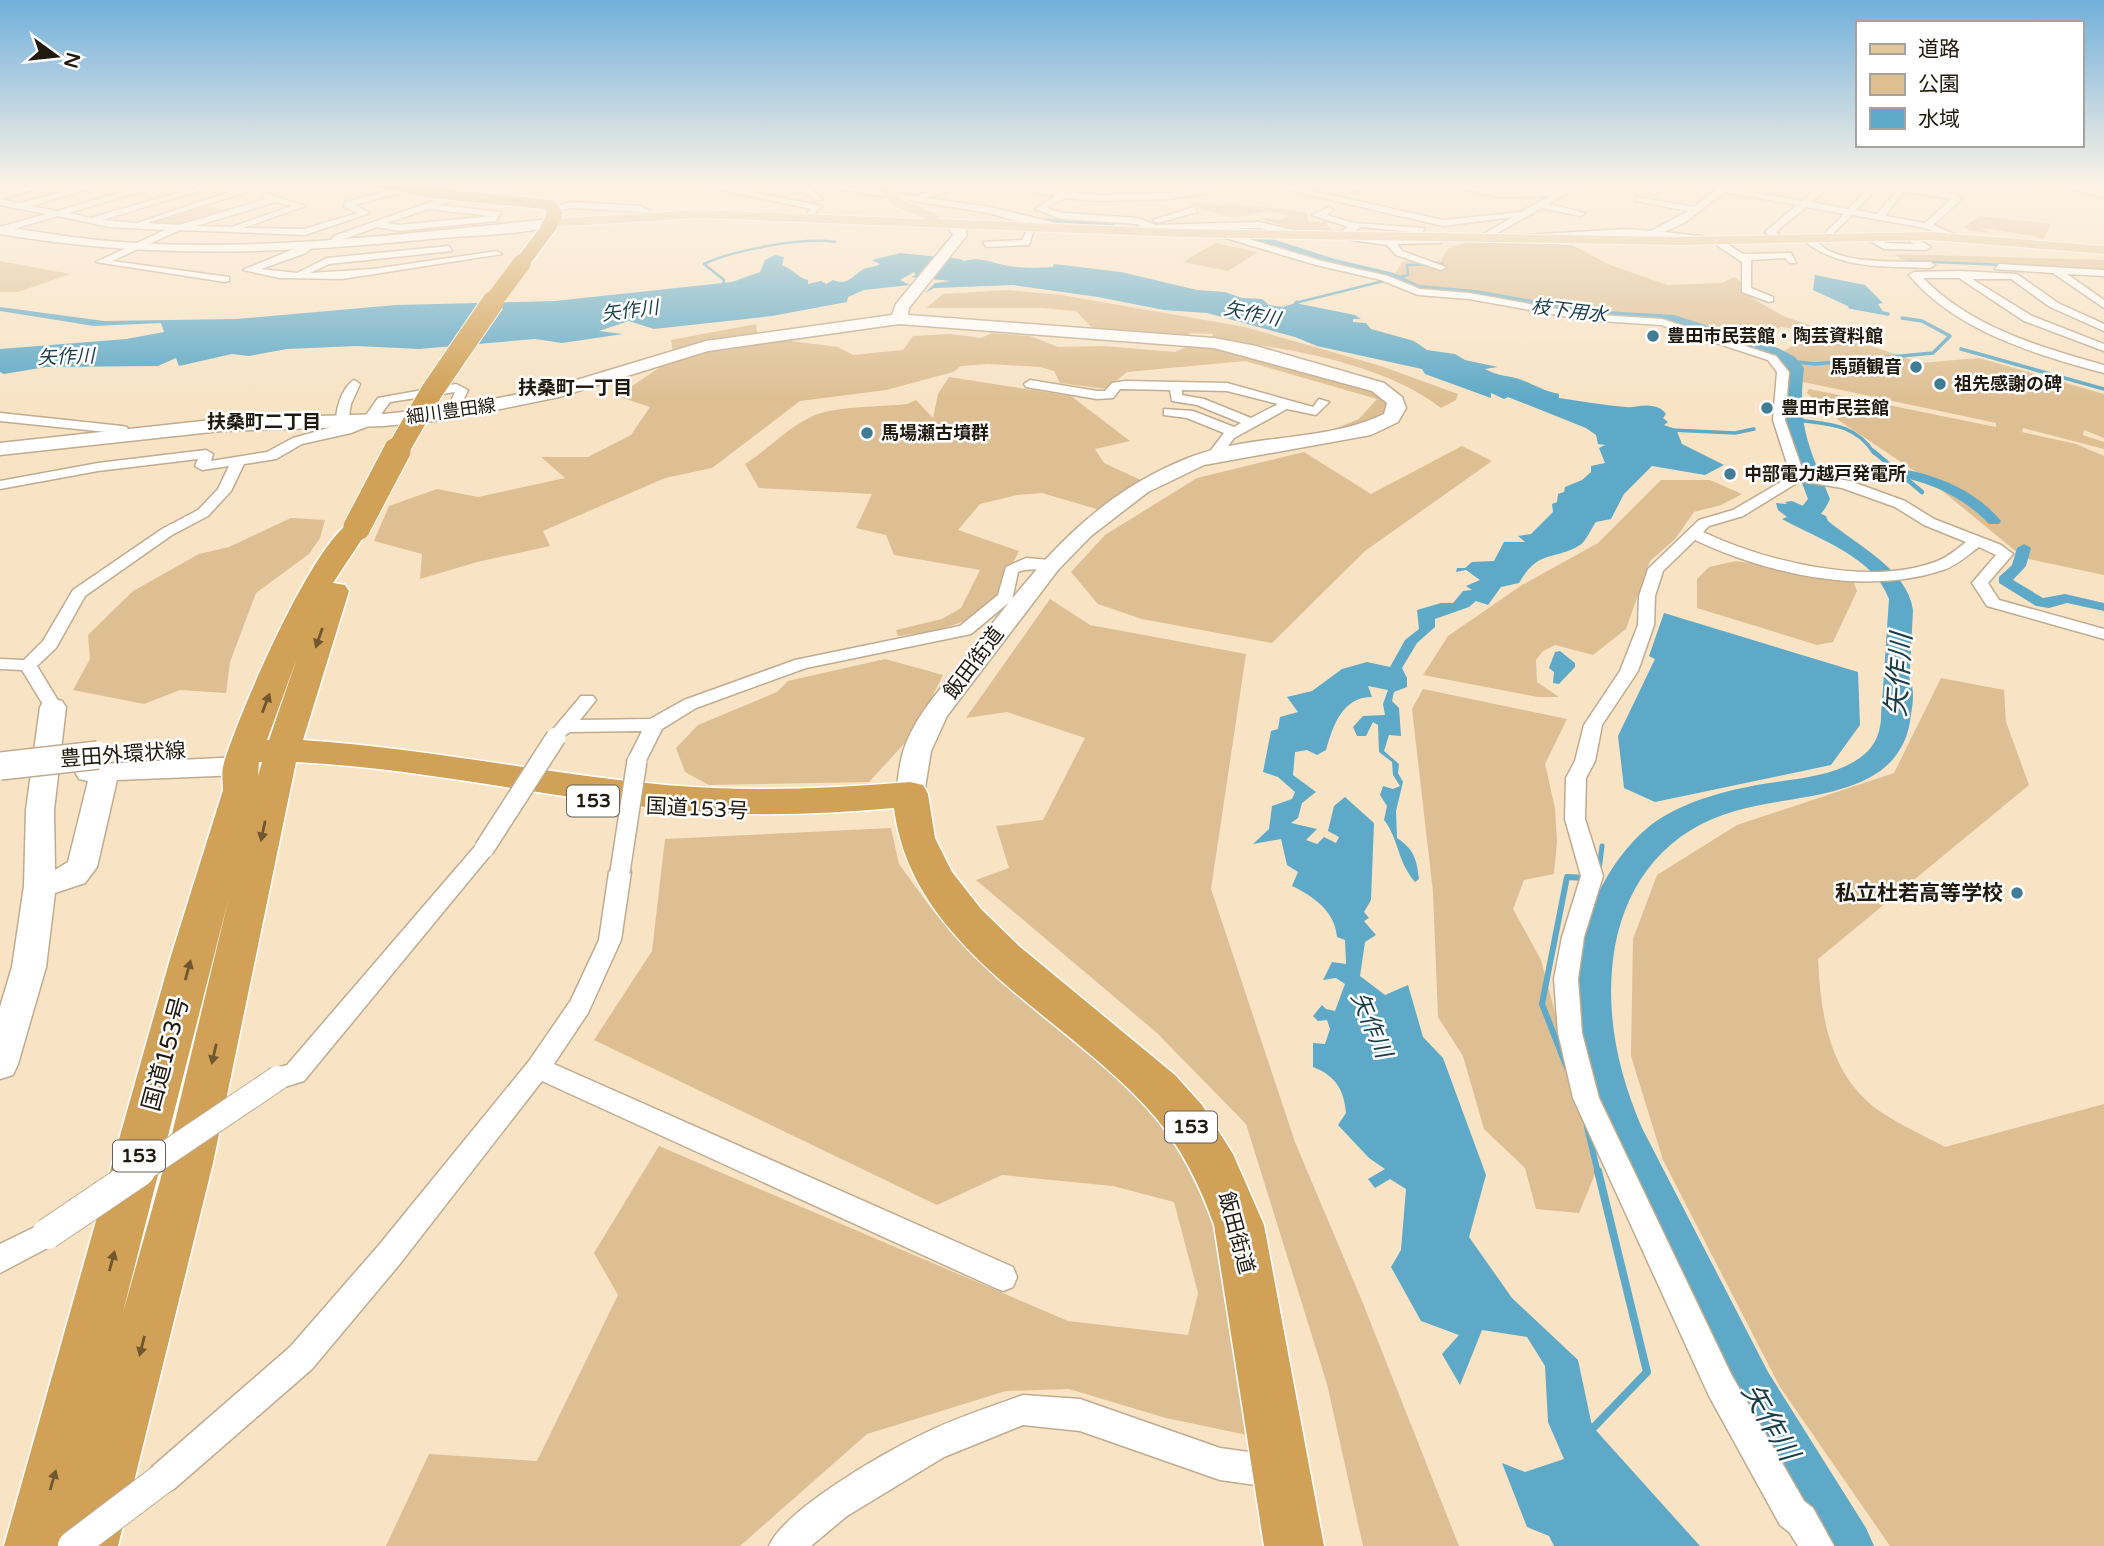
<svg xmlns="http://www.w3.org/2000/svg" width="2104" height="1546" viewBox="0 0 2104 1546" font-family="'Varela Round','Noto Sans JP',sans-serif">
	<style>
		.green { fill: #debf93 }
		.water { fill: #5da9c7 }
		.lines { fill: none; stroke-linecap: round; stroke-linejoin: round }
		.stream-far5 { stroke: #5da9c7; stroke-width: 2.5 }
		.stream-far4 { stroke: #5da9c7; stroke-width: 3.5 }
		.stream-far3 { stroke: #5da9c7; stroke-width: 4.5 }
		.stream-far2 { stroke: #5da9c7; stroke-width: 5 }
		.stream-far1 { stroke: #5da9c7; stroke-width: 6 }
		.stream { stroke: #5da9c7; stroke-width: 8 }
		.canal { fill: #5da9c7; fill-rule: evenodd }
		.river { fill: #5da9c7; fill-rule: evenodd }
		.street-casing { stroke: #bfab8f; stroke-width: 3 }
		.secondary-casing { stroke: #bfab8f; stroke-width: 3 }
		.primary-casing { stroke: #fff; stroke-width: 2 }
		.highway-casing { stroke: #fff; stroke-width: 3 }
		.street { fill: #fff; fill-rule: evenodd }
		.secondary { fill: #fff; fill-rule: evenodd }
		.primary { fill: #e3c79a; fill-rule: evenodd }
		.highway { fill: #d0a157; fill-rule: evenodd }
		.street-bridge-far2-casing { stroke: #bfab8f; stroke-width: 22; stroke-linecap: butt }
		.street-bridge-far1-casing { stroke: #bfab8f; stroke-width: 26; stroke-linecap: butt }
		.street-bridge-casing { stroke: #bfab8f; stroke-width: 32; stroke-linecap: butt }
		.secondary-bridge-casing { stroke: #bfab8f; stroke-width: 30; stroke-linecap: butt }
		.highway-bridge-far2-casing { stroke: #fff; stroke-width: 18; stroke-linecap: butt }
		.highway-bridge-far1-casing { stroke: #fff; stroke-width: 24; stroke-linecap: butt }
		.highway-bridge-casing { stroke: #fff; stroke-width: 29; stroke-linecap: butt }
		.street-bridge-far2 { stroke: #fff; stroke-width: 19 }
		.street-bridge-far1 { stroke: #fff; stroke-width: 24 }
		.street-bridge { stroke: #fff; stroke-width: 30 }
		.secondary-bridge { stroke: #fff; stroke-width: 27 }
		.highway-bridge-far2 { stroke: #d0a157; stroke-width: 18 }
		.highway-bridge-far1 { stroke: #d0a157; stroke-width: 22 }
		.highway-bridge { stroke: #d0a157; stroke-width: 27 }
		.oneway { fill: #70572f }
		.poi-dot { fill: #407c93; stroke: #fff; stroke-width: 2.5 }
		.labels { text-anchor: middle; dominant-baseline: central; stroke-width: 5; stroke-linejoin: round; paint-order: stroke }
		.far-poi-label { font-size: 18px; font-weight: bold; fill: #211a0f; stroke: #fff; text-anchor: start }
		.far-street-label { font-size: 18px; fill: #211a0f; stroke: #fff }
		.far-water-label { font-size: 19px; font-style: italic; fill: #1a3d4a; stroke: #fff }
		.far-neighbourhood-label { font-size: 19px; font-weight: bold; fill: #211a0f; stroke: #fff }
		.shield { fill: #fff; stroke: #645f57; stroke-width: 2 }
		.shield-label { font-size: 19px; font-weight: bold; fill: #211a0f }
		.street-label { font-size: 21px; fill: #211a0f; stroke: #fff }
		.poi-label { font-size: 21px; font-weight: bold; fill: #211a0f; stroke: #fff; text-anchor: end }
		.water-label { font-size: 23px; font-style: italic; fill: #1a3d4a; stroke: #fff }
		.near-street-label { font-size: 24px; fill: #211a0f; stroke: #fff }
		.near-water-label { font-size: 28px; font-style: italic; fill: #1a3d4a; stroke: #fff }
	</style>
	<rect width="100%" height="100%" fill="#f8e3c5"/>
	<!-- green -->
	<g class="green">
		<path d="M1194,202C1232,207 1270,205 1307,213L1308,221L1324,223L1322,217L1332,219L1326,224L1332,230L1349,229C1318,244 1277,221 1254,217L1282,220L1287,215L1266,211L1235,218L1194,207L1190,204Z"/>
		<path d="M207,205L223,210L170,228L138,225Z"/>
		<path d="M1979,216L2051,224L2043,240L2035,236L1980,228L1991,233L1971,231L1964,227Z"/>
		<path d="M1471,241L1572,245L1610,265L1667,285L1722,283L1734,277L1743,283L1742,292L1783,316L1921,363L1979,358L2104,394V438L2084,430L2083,435L2104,442V449L2023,428L2022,432L2076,444L2104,456V575L2024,558L1934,484L1841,422L1807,393L1809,389L1996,427V423L1799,381L1800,365L1782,352L1814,333L1782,327L1734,336L1669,317L1592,312L1483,294L1416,288L1395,274L1403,261H1441L1448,248Z"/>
		<path d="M1215,243L1258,252L1228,271L1183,262Z"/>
		<path d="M1894,254L2104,260V270L1902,260Z"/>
		<path d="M0,261L70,274L18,292H0Z"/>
		<path d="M1007,290L1062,295L1245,327L1381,366L1458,394L1456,400L1441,408C1383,363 1284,347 1212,339L1213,334L1190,333L1186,337L1092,328L1076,311L1042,308H926L943,294Z"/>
		<path d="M756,324L757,333L783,340L838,347L853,355L903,350L913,336L950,334L981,338L992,333L1030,336L1058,347L1104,346L1175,352L1192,344L1226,347L1386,396L1390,407L1380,420L1324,433L1359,419L1377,399L1245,361L1127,372L1106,389L1060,383L1054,371L1040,367L988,364L961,366L953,372L886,390L800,401L712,468L665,478L543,531L550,546L477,562L420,579L422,554L374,541L389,506L437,489L478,497L565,478L541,457H588L631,435L650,407L617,396L674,358L671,340Z"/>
		<path d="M949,377L1071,396L1130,441L1095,449L1104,463L1143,481L1100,510L1042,493L1017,495L980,504L958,530L1019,551C1012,564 1007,578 1000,590C978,626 935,631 898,636L896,630L942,619L961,608L980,570L894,555L886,535L856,528L872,494L759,488L745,464C769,449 789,426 815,415C839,406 881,407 907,404L916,400L933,418L938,394Z"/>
		<path d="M1462,446L1492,461L1365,551L1272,643L1142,619L1098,604L1071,572L1105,535L1197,478L1304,452L1371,494Z"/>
		<path d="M1661,480H1710L1742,494L1721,505L1694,512L1675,539L1650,561L1626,629L1593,655L1555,645L1543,651L1536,660L1537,682L1559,697H1538L1423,675L1448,636L1522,585L1598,543Z"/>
		<path d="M291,518L325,520L320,538L309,554L256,593L230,662L226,693L180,690L144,704L73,690L90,659L88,635L133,591L199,554L229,547Z"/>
		<path d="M1736,561L1851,576L1857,591L1833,642L1817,645L1697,608V579L1709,567Z"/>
		<path d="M1050,599L1090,625L1246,654L1211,889L1295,1142L1362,1301L1459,1546H1363L1327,1384L1246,1124L1157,1033L976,880L1009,868L996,826L1043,820L1085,738L1007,712L966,718Z"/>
		<path d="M885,659L943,675L914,733L869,782L709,785L685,772L676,748L698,725L777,692L788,681Z"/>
		<path d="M1941,678L2004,690L2006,722L2029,785L1818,959C1821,1016 1829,1074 1878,1110C1898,1124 1923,1135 1945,1147L2104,1104V1546H1890L1780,1387L1663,1160L1631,1056L1633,939L1657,875L1737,825L1894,773Z"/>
		<path d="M1423,689L1567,719L1545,764L1555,808L1557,842L1554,874L1524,880L1513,909L1541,960L1597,1169L1579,1213L1536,1209L1525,1168L1484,1129L1463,1056L1438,1017L1433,892L1412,709Z"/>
		<path d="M891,828L899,864L934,912L1141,1083L1194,1154L1231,1280L1247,1435L1166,1418L1069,1389L1006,1391L867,1434L740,1546H386L429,1454L537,1461L618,1295L594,1253L659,1146L1068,1321L1188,1335L1198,1293L1174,1202L1113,1186L1002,1175L937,1205L594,1040L652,951L665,839Z"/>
	</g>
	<!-- water -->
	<g class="water">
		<path d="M900,253L960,259L967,263L964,261C980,256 993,263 1008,266C1022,268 1039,268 1053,267L1054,264L1121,272L1197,290L1225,292L1242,298L1262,299L1269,305L1283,307L1295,303L1355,315L1361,319H1353V322L1366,323L1371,329L1414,341L1427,350L1455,354L1465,360L1498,367L1485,369C1502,378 1510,375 1522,380C1536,386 1544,391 1559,394V398C1581,401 1603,405 1625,407C1634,408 1644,404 1652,406C1659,407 1662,409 1666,414L1663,418L1668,422L1664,425L1676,429L1682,444L1724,465L1705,475L1652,466L1624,494L1611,519L1596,522C1591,529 1586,541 1580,545C1555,561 1539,548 1519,583L1501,587L1488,605L1476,601L1469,607L1435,619V627L1417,643L1402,668L1407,678V687L1394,692L1392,701L1399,708L1401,736L1389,735L1384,751L1399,764L1398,773L1403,782L1396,811L1397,838C1414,849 1417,860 1419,879L1415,882C1397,861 1399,839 1384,820L1387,806L1380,795L1383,786L1393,789L1400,786L1393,775L1392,762L1379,752L1378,725L1373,722L1366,736H1357L1353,727L1363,716L1385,715L1383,704L1388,690L1368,686L1372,697C1342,697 1333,726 1326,750L1317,755L1307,750L1295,752L1293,775L1316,792L1302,803L1298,818L1291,823L1317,829L1306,840L1317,844L1324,837L1336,843L1339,837L1328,831L1334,806L1345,797L1374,823L1371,900L1364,912L1369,918L1364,921L1376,935L1365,942L1360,976L1385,995L1408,985L1423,1037L1443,1058L1486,1175L1469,1237L1512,1298L1578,1360L1592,1426L1700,1546H1554L1549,1536L1527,1527L1502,1463L1525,1472L1564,1459L1548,1422L1545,1366L1527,1337L1482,1330L1460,1385L1442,1354L1459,1335L1421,1321L1391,1267L1401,1250L1406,1189L1390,1179L1375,1188L1368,1179L1385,1169L1369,1158L1338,1125L1346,1113C1344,1090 1336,1076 1313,1067V1043L1325,1044L1330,1029L1327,1020L1318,1021L1313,1016L1322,1005L1326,1009L1335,1011L1345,984L1336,978L1323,980L1332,962L1346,964L1345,940L1337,937C1335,912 1315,897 1292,886L1298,872L1287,865L1281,839L1253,844L1269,829L1272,806L1292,799L1295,792L1278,777L1263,772L1271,731L1278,729L1280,717L1298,712L1287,697L1312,691L1342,669L1367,662L1390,667L1405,640L1419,629L1417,610L1441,603H1453L1463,591L1472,590L1466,586L1480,580L1466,570L1456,572L1457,568H1465L1472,562L1494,561L1504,542H1525L1518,536L1531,534L1553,512L1552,504L1557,502L1558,494L1564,492L1565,487L1582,480L1591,472V466L1605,463L1599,448L1605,445L1598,444L1596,435L1586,428L1508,397L1504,399L1491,393V398L1425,374L1422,369L1317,346L1295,337L1207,313L1164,310L1098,297L1013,285L934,288L925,293L935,283L951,281L911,277L916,275L914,272L900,280L910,285L864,290L848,297L847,302L772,316L654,329L629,321L599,331L623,334L562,343L535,339L419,349L357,346L287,349L249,356L232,354L179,366L176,358L158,366L46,367L4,374L0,372V349L126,339L202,325L164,332L161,323L94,326L0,311V307L104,321L236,319L396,305L555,301L732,282L760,272L765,260L775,255L784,257L782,265C793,269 798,278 808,280V284L821,281L826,284L833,280C849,286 852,275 864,269C869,267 875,267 880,264L872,260Z"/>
		<path d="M1815,275L1865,285L1883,303L1878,304L1884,313L1850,307L1813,290Z"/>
		<path d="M1792,501L1826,516L1828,521C1857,545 1908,570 1913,610L1907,726L1881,718L1889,599C1874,557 1818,539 1782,519L1787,517L1778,510L1776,503L1787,504L1785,502Z"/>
		<path d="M1664,613L1858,672L1860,725L1831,765L1655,802L1624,788L1618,736L1655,659L1649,656Z"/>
		<path d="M1560,651L1575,663V667L1559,684L1553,683L1554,672L1549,668L1555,652Z"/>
	</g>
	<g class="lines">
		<!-- stream-far5 -->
		<g class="stream-far5">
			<path d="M1909,261L2003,265"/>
			<path d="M722,288L724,280L704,264C733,250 803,237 835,242"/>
			<path d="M1295,303L1408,275L1407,265L1443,264"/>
		</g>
		<!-- stream-far4 -->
		<g class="stream-far4">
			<path d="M1855,303L1850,307L1888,314"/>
			<path d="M1294,308L1297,302"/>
			<path d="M1961,349L2104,389"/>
			<path d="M1789,361L1815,364L1933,353L1950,336L1922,321L1902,318"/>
			<path d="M1791,419C1825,425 1853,421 1874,453"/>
			<path d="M1671,430L1735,433L1754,429"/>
		</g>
		<!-- stream-far3 -->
		<path class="stream-far3" d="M1873,451L1922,492"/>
		<!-- stream-far2 -->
		<path class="stream-far2" d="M1599,871L1602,846"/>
		<!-- stream-far1 -->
		<g class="stream-far1">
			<path d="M1567,1068L1542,1004L1567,877L1586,878"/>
			<path d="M1587,1127L1598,1173"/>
		</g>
		<!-- stream -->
		<path class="stream" d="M1589,1428L1594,1427L1647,1372L1598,1171"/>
		<!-- canal -->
		<g class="canal">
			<path d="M1901,469C1938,475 1976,491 2001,521L1999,524H1989C1962,496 1933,484 1897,476V470Z"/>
			<path d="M2024,544L2031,548L2026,566L2013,580L2043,598L2065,594L2104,603V611L2067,603L2049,608L2036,606L1999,583V577L2012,565L2017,548Z"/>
		</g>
		<!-- river -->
		<g class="river">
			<path d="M1018,212L1040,218L1111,223L1118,227L1111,231L1039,226L1013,219V213Z"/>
			<path d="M1185,225L1232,226L1335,259L1394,273L1419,285L1476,290L1589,310L1674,315L1778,348L1795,357L1804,368C1797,427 1809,446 1830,499C1824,511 1821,517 1807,521L1796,514L1808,499C1789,446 1777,427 1786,369L1766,356L1672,325L1589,320L1476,300L1416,294L1383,280L1326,266L1226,233L1180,232V226Z"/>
			<path d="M1899,676L1909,678C1915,688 1913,703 1911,714C1903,802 1797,792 1735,811C1668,830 1628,879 1615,946C1604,1009 1617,1070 1642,1128L1768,1372L1866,1528L1874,1546H1818C1759,1455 1711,1359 1666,1261C1615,1152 1546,1042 1588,918C1600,885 1618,854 1645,830C1676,803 1723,791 1763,784C1798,778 1841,777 1868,751C1890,728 1875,699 1889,678Z"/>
		</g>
		<defs>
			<g id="street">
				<path d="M40,184H54L0,199V193Z"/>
				<path d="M93,184H107L31,206L57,211L151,184H164L69,213L91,218L207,184H220L102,220L137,223L247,186L250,191L147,223L179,225L266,199L261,196L265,193L305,206L243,228L304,229L358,213L344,207L345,202L409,186L413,189L355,205L370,213L305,235L180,230L112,261L229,277V281L225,282L96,262L165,230L109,227L58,216L0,233V227L46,214L0,205V199L20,203ZM276,202L292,206L232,227L196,226Z"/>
				<path d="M481,184H493L439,205L501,212L496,221L399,231L377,227L341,240L337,246L329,244L334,236ZM428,209L491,216L399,225L387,223Z"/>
				<path d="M695,184H711L822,206L807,221L802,218L811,209Z"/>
				<path d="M785,184C799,184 814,188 822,199L815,201L811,196Z"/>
				<path d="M808,184H829L919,197L920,194L960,184H974L926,198L990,207L1064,225L1059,228L1035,226L1029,245L986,247L983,242L1022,240L1029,226H1034L989,213Z"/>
				<path d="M993,184L1097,195L1170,193L1224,184L1205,193L1170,199L1097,201L1065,198L1046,208L1063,213L1138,218L1155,225L1260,222L1313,235L1308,238L1260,228L1139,231L1134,228L1141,225L1137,224L1062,219L1035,209L1056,196Z"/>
				<path d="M1263,184L1298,188L1312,184L1313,188L1308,190L1443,220L1521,212L1550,196L1501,197L1441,184L1501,191L1560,190L1571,184H1581L1549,204L1585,213L1581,216L1542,208L1483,241L1480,236L1513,217L1443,226Z"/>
				<path d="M1359,184H1370L1350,192V188Z"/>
				<path d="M1658,184H1668L1655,194H1649V190Z"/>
				<path d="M1692,184H1732L1730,188L1802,201L1823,184H1832L1811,202L1848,209L1872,184H1881L1856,210L1877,214L1902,185L1958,195L1961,200L1933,225L1961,237L1956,240L1925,228L1852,215L1826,240L1821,237L1844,214L1806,207L1776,232L1784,239L1779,242L1765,232L1797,205L1725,192L1684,223L1664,232L1718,238L1743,254L1791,253L1796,263H1790L1785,258L1751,260V288L1773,297V301L1769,302L1742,292V262L1712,242L1700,241L1627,235L1523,241L1518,238L1523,235L1627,229L1651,231L1688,211L1636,201V197L1694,207L1716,190ZM1904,191L1951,199L1925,223L1885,216Z"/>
				<path d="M573,202L640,206L649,210L644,218L640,212L573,208L552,211L548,208Z"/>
				<path d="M1194,207L1197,212L1158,223L1153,220Z"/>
				<path d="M1329,207L1333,210L1326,215L1354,223L1425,228L1422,233L1361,227L1349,235L1376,239L1444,238L1441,243L1397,244L1402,251L1446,267L1441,270L1396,255L1387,245L1337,238V234L1348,227L1312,215Z"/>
				<path d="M1222,231L1322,261L1388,276L1420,289L1469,293L1585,314L1662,319L1776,356L1789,372L1785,420L1804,474L1850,481L1905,501L1934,519L2001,545L2013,554L1988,583L1999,600L2104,629V639L1987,606L1972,583L1996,555L1979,547C1968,555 1956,566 1943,570C1865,596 1767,574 1695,540L1663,571L1655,596L1654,625L1638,671L1602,725L1595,761L1586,778L1585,819L1603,876L1584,937L1578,979L1582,1033L1599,1098L1731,1374L1804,1501L1813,1508L1834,1546H1798L1789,1532L1780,1525L1709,1396L1573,1098L1558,1033L1554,979L1562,937L1581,876L1565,819L1566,778L1575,761L1584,725L1620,671L1638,625L1639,596L1648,569L1699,520L1733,510L1791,476L1773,420L1777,372L1768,360L1661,325L1585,320L1469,299L1418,295L1381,280L1316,265L1219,236ZM1800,481L1842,488L1895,507L1924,525L1966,542C1957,549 1947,558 1935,562C1867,587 1765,561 1703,532L1709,526L1743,516Z"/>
				<path d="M1868,233L1886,243L1914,244L1902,236L1907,233L1931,247L1926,250L1884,249L1865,238Z"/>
				<path d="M1803,236C1814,235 1820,247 1831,252C1861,264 1898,261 1930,262L1935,265L1930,268C1884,266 1840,270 1803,240Z"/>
				<path d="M308,243L313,246L306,253L261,269L297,273L327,258L449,246L452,251L329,264L310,273L373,269L497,251L502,254L342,279L280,278L243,270Z"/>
				<path d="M1999,264L2104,270V276L2067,274L2104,300V308L2053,273L1995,269Z"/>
				<path d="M1960,271L2017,274L2058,303L2104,324V331L2050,307L2011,279H1972L2032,316L2104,344V351L2024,321L1959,278H1923C1971,327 2039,347 2104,365V373C2036,355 1956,331 1909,275L1914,272Z"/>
				<path d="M354,380L360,384L351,404L348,422L337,425C334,412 342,387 354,380Z"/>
				<path d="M1030,380L1097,391H1105L1112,383L1125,381L1227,383L1313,407L1319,399L1329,402L1316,415L1287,409L1234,438L1217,461L1212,462L1205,458L1224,433L1187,418L1164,415V409L1193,411L1234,427L1241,423L1197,405L1172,401L1170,390L1120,389L1113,398L1097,399L1026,387L1024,384ZM1182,390L1227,391L1278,404L1251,418L1204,399L1182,395Z"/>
				<path d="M456,384L468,390L456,416L446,413L455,392L390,402L374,424L351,433L302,444L276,459L244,464L231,491L208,516L172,535L85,596L56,648L37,666L62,707L59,711H47L22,670L0,669V659L24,660L43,641L73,590L162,529L198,510L218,489L229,466L202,470L195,466L198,459L98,471L0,489V481L98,463L206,450L213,454L211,461L267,452L293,438L364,418L378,398Z"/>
				<path d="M0,413L122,426L127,427L130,436L123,440L116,433L0,421Z"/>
				<path d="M1026,558L1050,560L1058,565C1048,574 1031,566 1018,572L1012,600L971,634L806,668L696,708L662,729L644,765L637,767L627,761L642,731L570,732L558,740L549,734L581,696H593L596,700L580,720L650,719L684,700L795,660L960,626L998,595L1006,567Z"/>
				<path d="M484,842L491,844L494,849L491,854L304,1081L278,1089L269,1086L266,1078L269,1070L287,1065L477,844Z"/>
				<path d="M620,864L627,867L631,872L621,940L588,1013L554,1064L1013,1267L1017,1277L1013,1287L1003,1291L993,1287L542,1081L399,1265L312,1369L174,1489L163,1494L152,1489L147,1478L152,1467L290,1347L379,1245L529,1061L571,1000L599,940L609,872L613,867Z"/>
				<path d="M47,1221L57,1225L61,1234L57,1243L0,1273V1244Z"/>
				<path d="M1023,1395L1080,1399L1220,1448L1278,1456L1289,1461L1294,1472L1289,1483L1278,1488L1220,1480L1080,1431L1023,1425L944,1457L847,1516L811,1546H769C785,1509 885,1452 923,1434C955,1418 990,1407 1023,1395Z"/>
			</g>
			<g id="secondary">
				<path d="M2045,184H2073L2104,189V197Z"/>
				<path d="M552,219L559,223L557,226C516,235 471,235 430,239C282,254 147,259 0,234V226C46,233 91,241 137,243C276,251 415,232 552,219Z"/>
				<path d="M953,220L964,226L967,235L909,308L908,315L1214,338L1256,346L1384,383L1402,397L1406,408L1398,422L1371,435L1204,465L1148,492L1091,536L1058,570L947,716L931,751L924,794L920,801L910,804L900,801L896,794C898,780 899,766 903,752C914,716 944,685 967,656C1033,572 1085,499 1188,458C1251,433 1323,443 1384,414L1387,403L1372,391L1214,348L899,324L708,351L559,397L452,419L384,426L221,431L0,455V443L221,419L384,414L452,407L550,388L706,341L892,315L896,304L953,235L946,224Z"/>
				<path d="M53,699L62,701L66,707L54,810L55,870L68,862L88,781L79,779L75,772L79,765L240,757L250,759L254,766L250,773L240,775L117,780L97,867L85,883L55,893L46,967L18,1064L13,1075L0,1079V1007L12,967L24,886L26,810L40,707L44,701Z"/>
			</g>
			<path id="primary" d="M876,184H889L903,200L938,214V219L1179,229L1682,237L1930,232L2104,246V254L1930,240L1682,245L1179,237L699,218L552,227L545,223L552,219L699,210L925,219L893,206Z"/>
			<g id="highway">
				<path d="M375,184H407L550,200L556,202L563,213L556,229L528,267L522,268L513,263L540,228L547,213L545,209L430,198L378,187Z"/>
				<path d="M357,519L366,521L370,527L333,583L345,585L349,591L303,740C425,748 545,774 666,785C747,792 829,789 910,782L923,785L928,794L935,838L952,872L981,909L1019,946L1175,1075L1202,1105L1233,1154L1264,1225L1324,1546H1264L1214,1225C1200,1186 1183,1150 1156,1118C1071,1017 912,953 894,808C818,815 741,817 665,809C542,797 421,768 296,762L213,1163L118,1546H4L170,959L223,790C223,782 221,772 224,763C236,721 317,529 357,519ZM297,658L269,740H267ZM259,762H262L258,776ZM229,897L165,1163L122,1316Z"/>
			</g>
		</defs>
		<!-- street casing -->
		<use href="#street" class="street-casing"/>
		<!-- secondary casing -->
		<use href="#secondary" class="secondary-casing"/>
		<!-- primary casing -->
		<use href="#primary" class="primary-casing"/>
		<!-- highway casing -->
		<use href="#highway" class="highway-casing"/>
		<!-- street -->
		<use href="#street" class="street"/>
		<!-- secondary -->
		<use href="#secondary" class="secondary"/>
		<!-- primary -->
		<use href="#primary" class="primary"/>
		<!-- highway -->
		<use href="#highway" class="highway"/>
		<defs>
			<g id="street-bridge-far2">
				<path d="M484,849L556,737"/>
				<path d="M620,872L637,761"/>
			</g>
			<path id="street-bridge-far1" d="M137,1173L278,1078"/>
			<g id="street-bridge">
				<path d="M47,1234L140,1171"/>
				<path d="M73,1546L163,1478"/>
			</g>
			<path id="secondary-bridge" d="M0,766L98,755"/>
			<path id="highway-bridge-far2" d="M492,303L522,263"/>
			<path id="highway-bridge-far1" d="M396,453L432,391L493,302"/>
			<path id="highway-bridge" d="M357,527L397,451"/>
		</defs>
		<!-- street-bridge-far2 casing -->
		<use href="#street-bridge-far2" class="street-bridge-far2-casing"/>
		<!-- street-bridge-far1 casing -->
		<use href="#street-bridge-far1" class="street-bridge-far1-casing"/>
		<!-- street-bridge casing -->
		<use href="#street-bridge" class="street-bridge-casing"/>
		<!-- secondary-bridge casing -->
		<use href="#secondary-bridge" class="secondary-bridge-casing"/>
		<!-- highway-bridge-far2 casing -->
		<use href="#highway-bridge-far2" class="highway-bridge-far2-casing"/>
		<!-- highway-bridge-far1 casing -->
		<use href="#highway-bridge-far1" class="highway-bridge-far1-casing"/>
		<!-- highway-bridge casing -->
		<use href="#highway-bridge" class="highway-bridge-casing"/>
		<!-- street-bridge-far2 -->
		<use href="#street-bridge-far2" class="street-bridge-far2"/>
		<!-- street-bridge-far1 -->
		<use href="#street-bridge-far1" class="street-bridge-far1"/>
		<!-- street-bridge -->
		<use href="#street-bridge" class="street-bridge"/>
		<!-- secondary-bridge -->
		<use href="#secondary-bridge" class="secondary-bridge"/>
		<!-- highway-bridge-far2 -->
		<use href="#highway-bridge-far2" class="highway-bridge-far2"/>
		<!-- highway-bridge-far1 -->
		<use href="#highway-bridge-far1" class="highway-bridge-far1"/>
		<!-- highway-bridge -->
		<use href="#highway-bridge" class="highway-bridge"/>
	</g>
	<!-- one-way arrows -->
	<defs><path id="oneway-solid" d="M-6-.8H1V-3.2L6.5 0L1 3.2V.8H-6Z" transform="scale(1.75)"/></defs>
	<g class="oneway">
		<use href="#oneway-solid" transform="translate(319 638) rotate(109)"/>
		<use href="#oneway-solid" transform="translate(266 703) rotate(-69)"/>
		<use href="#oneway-solid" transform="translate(263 831) rotate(102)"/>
		<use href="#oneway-solid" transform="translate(188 970) rotate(-75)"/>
		<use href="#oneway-solid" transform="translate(214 1054) rotate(103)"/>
		<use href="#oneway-solid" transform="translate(112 1261) rotate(-75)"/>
		<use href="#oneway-solid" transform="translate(142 1346) rotate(104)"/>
		<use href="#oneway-solid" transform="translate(53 1480) rotate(-74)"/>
	</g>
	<!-- sky -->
	<linearGradient id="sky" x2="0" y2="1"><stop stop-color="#70b0db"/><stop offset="0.46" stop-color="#fcf2e5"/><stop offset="1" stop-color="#fcf2e5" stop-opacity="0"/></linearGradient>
	<rect width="2104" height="400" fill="url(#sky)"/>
	<!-- markers -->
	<g class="poi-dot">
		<circle cx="1653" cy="336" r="7"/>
		<circle cx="1916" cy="367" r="7"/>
		<circle cx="1940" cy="384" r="7"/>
		<circle cx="1767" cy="408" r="7"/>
		<circle cx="867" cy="433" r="7"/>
		<circle cx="1730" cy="474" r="7"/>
		<circle cx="2017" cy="893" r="7"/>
	</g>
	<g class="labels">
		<!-- far-poi labels -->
		<g class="far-poi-label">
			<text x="1667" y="336">豊田市民芸館・陶芸資料館</text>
			<text x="1902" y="367" text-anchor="end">馬頭観音</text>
			<text x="1954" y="384">祖先感謝の碑</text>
			<text x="1781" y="408">豊田市民芸館</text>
			<text x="881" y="433">馬場瀬古墳群</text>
			<text x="1744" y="474">中部電力越戸発電所</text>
		</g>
		<!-- far-street labels -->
		<g class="far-street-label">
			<text transform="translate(451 411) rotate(-8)">細川豊田線</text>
		</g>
		<!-- far-water labels -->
		<g class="far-water-label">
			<text transform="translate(630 311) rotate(-7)">矢作川</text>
			<text transform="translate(1569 311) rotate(7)">枝下用水</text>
			<text transform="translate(1252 314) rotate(12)">矢作川</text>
			<text transform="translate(66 357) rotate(-2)">矢作川</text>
		</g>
		<!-- far-neighbourhood labels -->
		<g class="far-neighbourhood-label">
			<text x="575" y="388">扶桑町一丁目</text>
			<text x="264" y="422">扶桑町二丁目</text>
		</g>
		<!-- shield labels -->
		<g class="shield">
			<rect x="567" y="785.5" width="52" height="31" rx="5"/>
			<rect x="1165" y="1111.5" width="52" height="31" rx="5"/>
			<rect x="113" y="1140.5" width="52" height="31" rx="5"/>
		</g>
		<g class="shield-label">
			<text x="593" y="801">153</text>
			<text x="1191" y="1127">153</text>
			<text x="139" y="1156">153</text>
		</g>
		<!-- street labels -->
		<g class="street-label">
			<text transform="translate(974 663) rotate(-53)">飯田街道</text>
			<text transform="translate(123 755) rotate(-4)">豊田外環状線</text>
			<text transform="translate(697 809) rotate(3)">国道153号</text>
			<text transform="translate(1236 1233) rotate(75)">飯田街道</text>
		</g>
		<!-- poi labels -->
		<g class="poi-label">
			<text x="2003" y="893">私立杜若高等学校</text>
		</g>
		<!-- water labels -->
		<g class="water-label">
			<text transform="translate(1371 1025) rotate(67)">矢作川</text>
		</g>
		<!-- near-street labels -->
		<g class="near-street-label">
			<text transform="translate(166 1054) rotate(-75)">国道153号</text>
		</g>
		<!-- near-water labels -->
		<g class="near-water-label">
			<text transform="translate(1899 675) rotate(-86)">矢作川</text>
			<text transform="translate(1770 1422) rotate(60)">矢作川</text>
		</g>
	</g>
	<!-- legend -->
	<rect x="1856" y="21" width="228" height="126" fill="#ffffff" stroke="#a6a39f" stroke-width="2"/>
	<rect x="1870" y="44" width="35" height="10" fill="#e3c79a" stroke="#a6a39f" stroke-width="2"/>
	<text x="1918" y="56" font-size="21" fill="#211a0f">道路</text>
	<rect x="1870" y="74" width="35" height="21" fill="#debf93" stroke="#a6a39f" stroke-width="2"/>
	<text x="1918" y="91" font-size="21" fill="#211a0f">公園</text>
	<rect x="1870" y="108" width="35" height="21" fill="#5da9c7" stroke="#a6a39f" stroke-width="2"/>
	<text x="1918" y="126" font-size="21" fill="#211a0f">水域</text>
	<!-- north arrow -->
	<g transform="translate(56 56) rotate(105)" stroke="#ffffff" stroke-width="5" paint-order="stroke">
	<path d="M0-5L12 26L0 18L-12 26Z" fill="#211a0f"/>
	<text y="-10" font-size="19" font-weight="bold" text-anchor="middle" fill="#211a0f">N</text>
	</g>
</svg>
